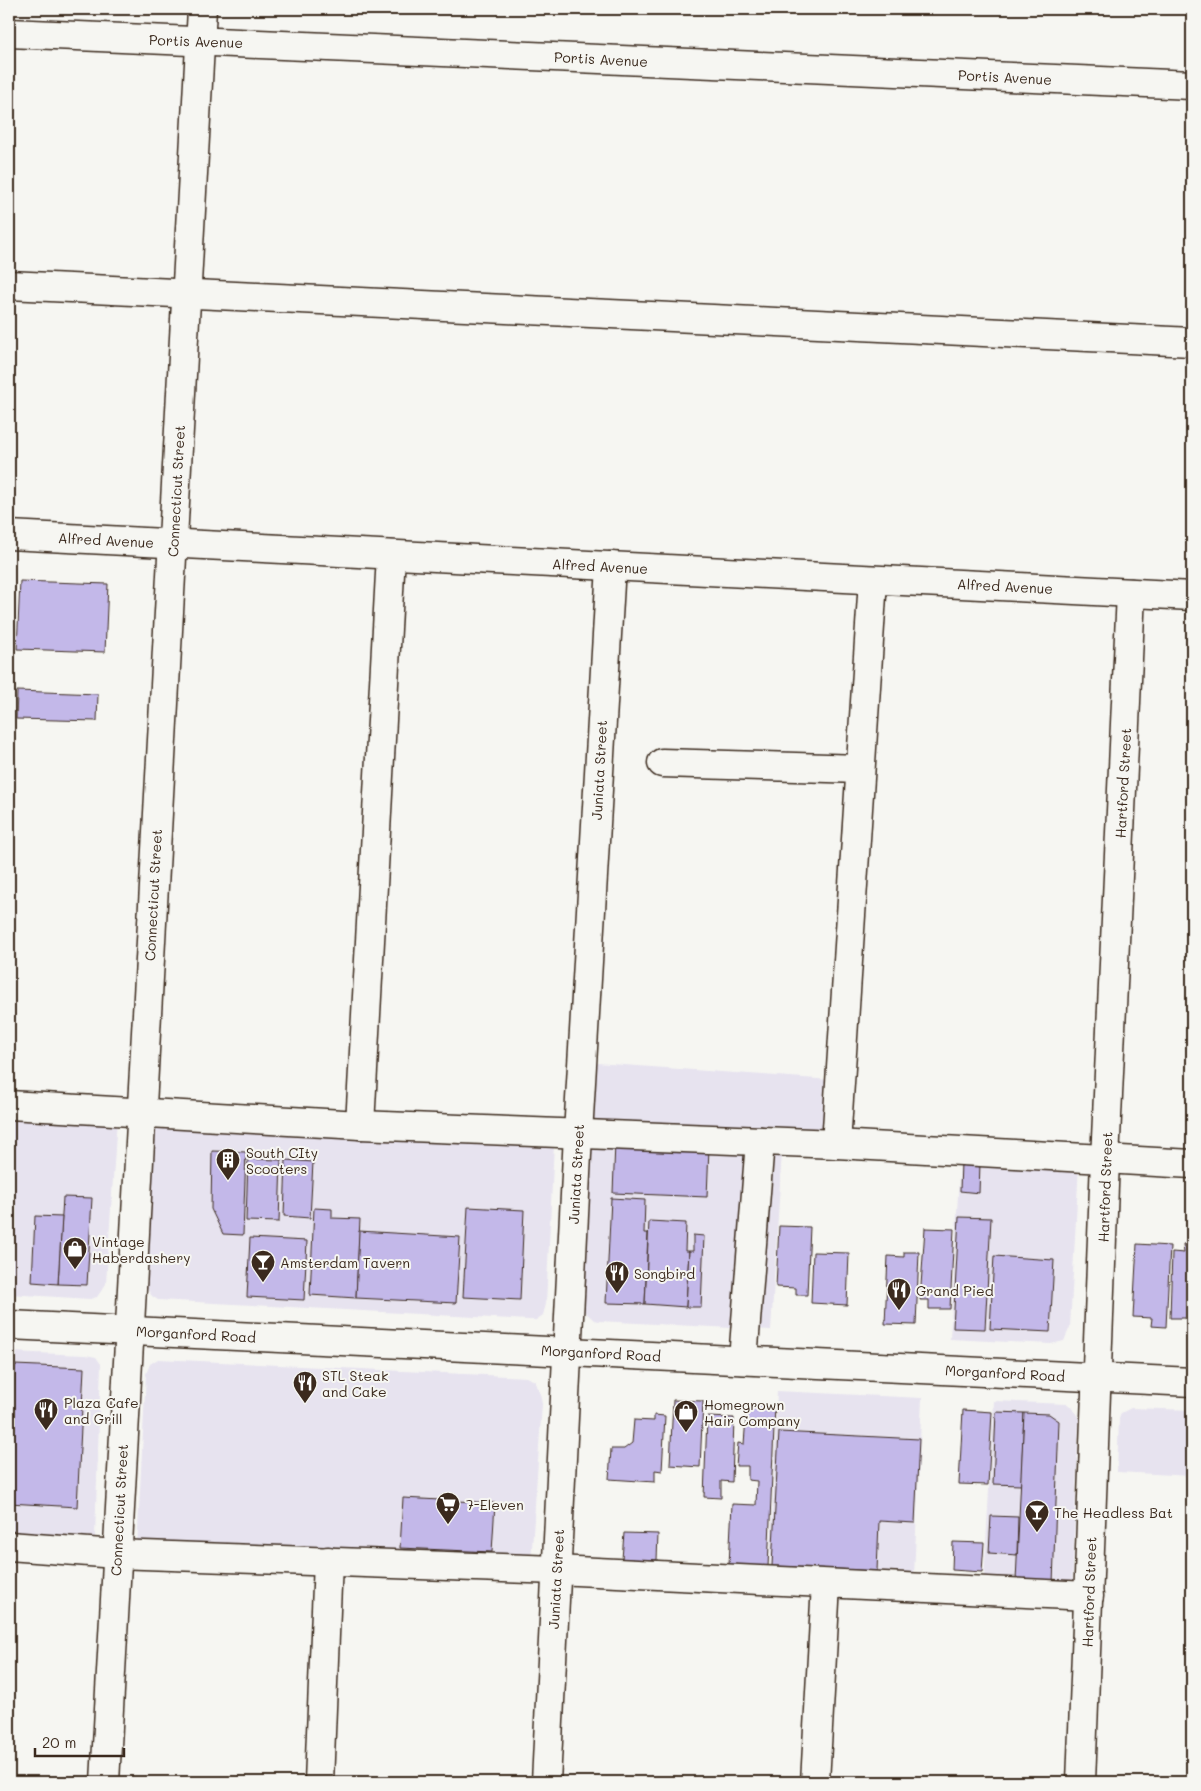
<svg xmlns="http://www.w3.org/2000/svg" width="1201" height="1791" viewBox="0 0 1201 1791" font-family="Mali,sans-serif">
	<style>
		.built { fill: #e7e3ef }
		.building { fill: #c3b8e9; stroke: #3b2a1e }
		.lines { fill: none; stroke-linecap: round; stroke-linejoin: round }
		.minor-casing { stroke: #3b2a1e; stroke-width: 31 }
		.minor { stroke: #f6f6f2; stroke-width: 28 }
		.labels { text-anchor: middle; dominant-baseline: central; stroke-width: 4; stroke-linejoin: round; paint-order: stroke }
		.street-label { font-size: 14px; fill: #3b2a1e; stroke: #f6f6f2 }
		.poi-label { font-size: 14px; fill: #3b2a1e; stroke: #f6f6f2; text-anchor: start }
	</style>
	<rect width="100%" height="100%" fill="#f6f6f2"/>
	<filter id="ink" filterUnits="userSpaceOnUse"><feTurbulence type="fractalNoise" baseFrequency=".02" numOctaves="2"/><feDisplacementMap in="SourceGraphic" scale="10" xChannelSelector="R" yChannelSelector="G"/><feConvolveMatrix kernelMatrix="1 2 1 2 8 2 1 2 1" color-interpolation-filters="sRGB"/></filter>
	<g filter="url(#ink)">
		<!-- built -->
		<g class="built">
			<path d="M596,1063L831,1080L830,1153L782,1151L771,1330L599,1321L594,1320L585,1312L583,1308Z"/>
			<path d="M9,1115L117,1119L106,1284L97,1297L90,1299L9,1294Z"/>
			<path d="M154,1119L554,1144L546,1304L543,1315L536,1320H529L158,1300L152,1296L147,1289Z"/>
			<path d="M960,1158L1079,1165L1070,1327L1064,1341L1051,1344L950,1339Z"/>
			<path d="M9,1352L86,1355L96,1357L101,1364L95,1537L9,1534Z"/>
			<path d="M158,1359L526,1377L535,1381L540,1393L542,1404L531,1562L137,1548L146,1374L150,1364Z"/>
			<path d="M777,1391L922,1398L914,1576L770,1570Z"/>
			<path d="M994,1401L1067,1404L1072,1407L1079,1419L1072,1585L984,1580Z"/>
			<path d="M1131,1408L1192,1410V1476L1117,1472L1119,1419L1121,1413Z"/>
		</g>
		<!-- building -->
		<g class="building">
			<path d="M20,581L108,584L105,652L17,649Z"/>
			<path d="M17,691L98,694L97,721L16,719Z"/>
			<path d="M615,1143L709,1147L707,1197L613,1193Z"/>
			<path d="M212,1151L246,1152L243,1235L223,1234L211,1209Z"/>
			<path d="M248,1159L281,1160L279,1222L246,1221Z"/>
			<path d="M286,1160L313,1162L310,1218L284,1216Z"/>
			<path d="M961,1162L980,1163L979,1193L960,1191Z"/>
			<path d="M63,1197L92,1198L87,1285L58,1284Z"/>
			<path d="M611,1198L645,1200L644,1233H648L645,1304L606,1303Z"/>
			<path d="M468,1207L524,1210L520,1300L463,1297Z"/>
			<path d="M314,1208L332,1209V1218L360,1219L356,1298L310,1295Z"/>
			<path d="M35,1216L62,1217L58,1284L32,1282Z"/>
			<path d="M959,1217L991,1218L985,1329L953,1328Z"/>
			<path d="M649,1221L686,1223L685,1251H689L686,1307L645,1304Z"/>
			<path d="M779,1226L810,1227L807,1295H796V1288L776,1287Z"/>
			<path d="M925,1228L954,1229L950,1309H929V1300H920Z"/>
			<path d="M359,1231L460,1237L456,1303L356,1298Z"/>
			<path d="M693,1235L704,1236L701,1307H686L689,1251H693Z"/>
			<path d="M250,1238L307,1241L304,1300L247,1297Z"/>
			<path d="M1137,1244L1170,1246L1166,1327L1151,1326L1152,1318L1133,1317Z"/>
			<path d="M1183,1244H1192V1318H1170L1172,1252L1184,1253Z"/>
			<path d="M813,1252L849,1253L847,1305L811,1303Z"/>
			<path d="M904,1252H919L916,1325L885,1324L888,1256L904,1257Z"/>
			<path d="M994,1256L1054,1260L1050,1332L990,1329Z"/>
			<path d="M15,1365L84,1368L77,1507L9,1503Z"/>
			<path d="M673,1400L703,1401L700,1467L670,1465Z"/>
			<path d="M747,1404L775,1405L768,1567L729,1565L732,1504L756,1505L757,1481L748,1480V1466H736L738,1443L744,1444Z"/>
			<path d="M963,1410L992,1412L988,1485L959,1484Z"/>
			<path d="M996,1412L1024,1413L1021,1485L993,1484Z"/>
			<path d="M1024,1413L1049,1414L1059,1421L1053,1583L1016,1581Z"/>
			<path d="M654,1415L665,1416L662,1471L655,1470V1482L609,1479L611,1449H624L632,1443L634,1420L654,1421Z"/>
			<path d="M707,1417L734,1418L732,1482L721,1481V1498L704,1497Z"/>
			<path d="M779,1432L919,1439L915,1523L879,1521L877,1571L772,1566Z"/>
			<path d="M403,1498L495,1503L492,1552L400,1548Z"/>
			<path d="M991,1516L1018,1517L1017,1555L989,1553Z"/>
			<path d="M624,1533L658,1534L657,1560L622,1559Z"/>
			<path d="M953,1542L984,1543L982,1572L952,1570Z"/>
		</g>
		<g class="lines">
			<defs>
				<g id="minor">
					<path d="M9,33L1192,85"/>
					<path d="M9,285L1192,342"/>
					<path d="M9,535L1192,596"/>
					<path d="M662,763L860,769"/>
					<path d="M9,1105L360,1125L391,555"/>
					<path d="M360,1125L836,1144L1192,1164"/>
					<path d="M836,1144L873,580"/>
					<path d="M9,1325L1192,1382"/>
					<path d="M743,1360L760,1141"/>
					<path d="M9,1546L116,1554L556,1570L1089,1596"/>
					<path d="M105,1782L202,9"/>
					<path d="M319,1782L328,1561"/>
					<path d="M546,1782L578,1134L611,566"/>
					<path d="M815,1782L826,1584"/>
					<path d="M1081,1782L1105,1160L1131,593"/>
				</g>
			</defs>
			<!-- minor casing -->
			<use href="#minor" class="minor-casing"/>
			<!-- minor -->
			<use href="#minor" class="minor"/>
		</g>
	</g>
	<!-- icons -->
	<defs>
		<symbol id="building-pin" viewBox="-11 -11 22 30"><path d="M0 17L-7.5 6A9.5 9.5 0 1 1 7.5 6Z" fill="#3b2a1e" stroke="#f6f6f2"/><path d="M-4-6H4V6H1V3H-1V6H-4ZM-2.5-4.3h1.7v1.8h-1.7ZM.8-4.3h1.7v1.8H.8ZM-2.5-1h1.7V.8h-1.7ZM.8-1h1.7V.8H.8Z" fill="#fff"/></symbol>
		<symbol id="shop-pin" viewBox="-11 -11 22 30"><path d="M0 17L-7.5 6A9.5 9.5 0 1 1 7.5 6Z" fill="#3b2a1e" stroke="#f6f6f2"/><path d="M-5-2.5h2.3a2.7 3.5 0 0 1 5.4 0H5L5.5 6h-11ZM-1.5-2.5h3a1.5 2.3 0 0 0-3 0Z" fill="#fff"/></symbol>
		<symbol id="bar-pin" viewBox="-11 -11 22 30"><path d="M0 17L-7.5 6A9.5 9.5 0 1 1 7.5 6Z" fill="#3b2a1e" stroke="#f6f6f2"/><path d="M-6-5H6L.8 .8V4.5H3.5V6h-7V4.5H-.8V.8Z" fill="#fff"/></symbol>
		<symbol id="restaurant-pin" viewBox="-11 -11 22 30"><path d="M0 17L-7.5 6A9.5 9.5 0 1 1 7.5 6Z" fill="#3b2a1e" stroke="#f6f6f2"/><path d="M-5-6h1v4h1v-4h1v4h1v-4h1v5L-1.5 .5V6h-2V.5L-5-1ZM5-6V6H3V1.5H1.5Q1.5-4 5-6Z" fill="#fff"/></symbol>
		<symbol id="supermarket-pin" viewBox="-11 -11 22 30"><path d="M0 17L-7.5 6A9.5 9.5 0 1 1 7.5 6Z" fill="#3b2a1e" stroke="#f6f6f2"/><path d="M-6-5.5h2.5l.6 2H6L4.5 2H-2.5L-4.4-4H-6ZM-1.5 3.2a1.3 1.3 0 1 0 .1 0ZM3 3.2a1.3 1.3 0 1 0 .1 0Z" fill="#fff"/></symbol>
	</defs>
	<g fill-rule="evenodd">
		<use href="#building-pin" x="214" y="1146" width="28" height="38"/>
		<use href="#shop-pin" x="61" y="1235" width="28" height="38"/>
		<use href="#bar-pin" x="249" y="1248" width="28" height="38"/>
		<use href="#restaurant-pin" x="603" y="1259" width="28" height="38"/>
		<use href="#restaurant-pin" x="885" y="1276" width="28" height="38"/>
		<use href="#restaurant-pin" x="291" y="1369" width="28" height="38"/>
		<use href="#restaurant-pin" x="32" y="1396" width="28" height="38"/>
		<use href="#shop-pin" x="672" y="1398" width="28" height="38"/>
		<use href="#supermarket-pin" x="434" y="1490" width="28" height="38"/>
		<use href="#bar-pin" x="1023" y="1498" width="28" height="38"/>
	</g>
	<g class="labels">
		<!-- street labels -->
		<g class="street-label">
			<text transform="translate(196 41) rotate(2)">Portis Avenue</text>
			<text transform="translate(601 59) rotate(3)">Portis Avenue</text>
			<text transform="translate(1005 77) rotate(3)">Portis Avenue</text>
			<text transform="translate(176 491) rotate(-87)">Connecticut Street</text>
			<text transform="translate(106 540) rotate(3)">Alfred Avenue</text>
			<text transform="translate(600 566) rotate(3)">Alfred Avenue</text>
			<text transform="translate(1005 586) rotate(3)">Alfred Avenue</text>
			<text transform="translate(599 770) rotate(-87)">Juniata Street</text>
			<text transform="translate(1123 783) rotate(-87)">Hartford Street</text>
			<text transform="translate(153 895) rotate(-87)">Connecticut Street</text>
			<text transform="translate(576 1174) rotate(-87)">Juniata Street</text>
			<text transform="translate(1105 1187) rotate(-88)">Hartford Street</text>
			<text transform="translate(196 1334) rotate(3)">Morganford Road</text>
			<text transform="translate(601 1353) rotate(3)">Morganford Road</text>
			<text transform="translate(1005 1373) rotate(3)">Morganford Road</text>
			<text transform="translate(119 1510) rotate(-87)">Connecticut Street</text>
			<text transform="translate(556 1579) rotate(-87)">Juniata Street</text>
			<text transform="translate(1089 1592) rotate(-88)">Hartford Street</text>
		</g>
		<!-- poi labels -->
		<g class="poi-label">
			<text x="246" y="1152">South CIty<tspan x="246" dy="16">Scooters</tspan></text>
			<text x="92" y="1241">Vintage<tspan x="92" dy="16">Haberdashery</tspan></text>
			<text x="280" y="1262">Amsterdam Tavern</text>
			<text x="634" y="1273">Songbird</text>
			<text x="916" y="1290">Grand Pied</text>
			<text x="322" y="1375">STL Steak<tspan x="322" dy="16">and Cake</tspan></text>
			<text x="64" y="1402">Plaza Cafe<tspan x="64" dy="16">and Grill</tspan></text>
			<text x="704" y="1404">Homegrown<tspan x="704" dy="16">Hair Company</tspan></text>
			<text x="466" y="1504">7-Eleven</text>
			<text x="1054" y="1512">The Headless Bat</text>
		</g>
	</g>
	<!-- margin -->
	<rect width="1201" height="1791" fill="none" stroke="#f6f6f2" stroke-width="30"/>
	<rect x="15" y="15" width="1171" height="1761" fill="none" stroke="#3b2a1e" stroke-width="2" filter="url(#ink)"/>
	<!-- scale -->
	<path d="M35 1748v8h89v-8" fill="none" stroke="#3b2a1e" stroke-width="2.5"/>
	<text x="42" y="1748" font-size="15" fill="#3b2a1e" stroke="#f6f6f2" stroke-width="4" paint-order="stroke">20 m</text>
</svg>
